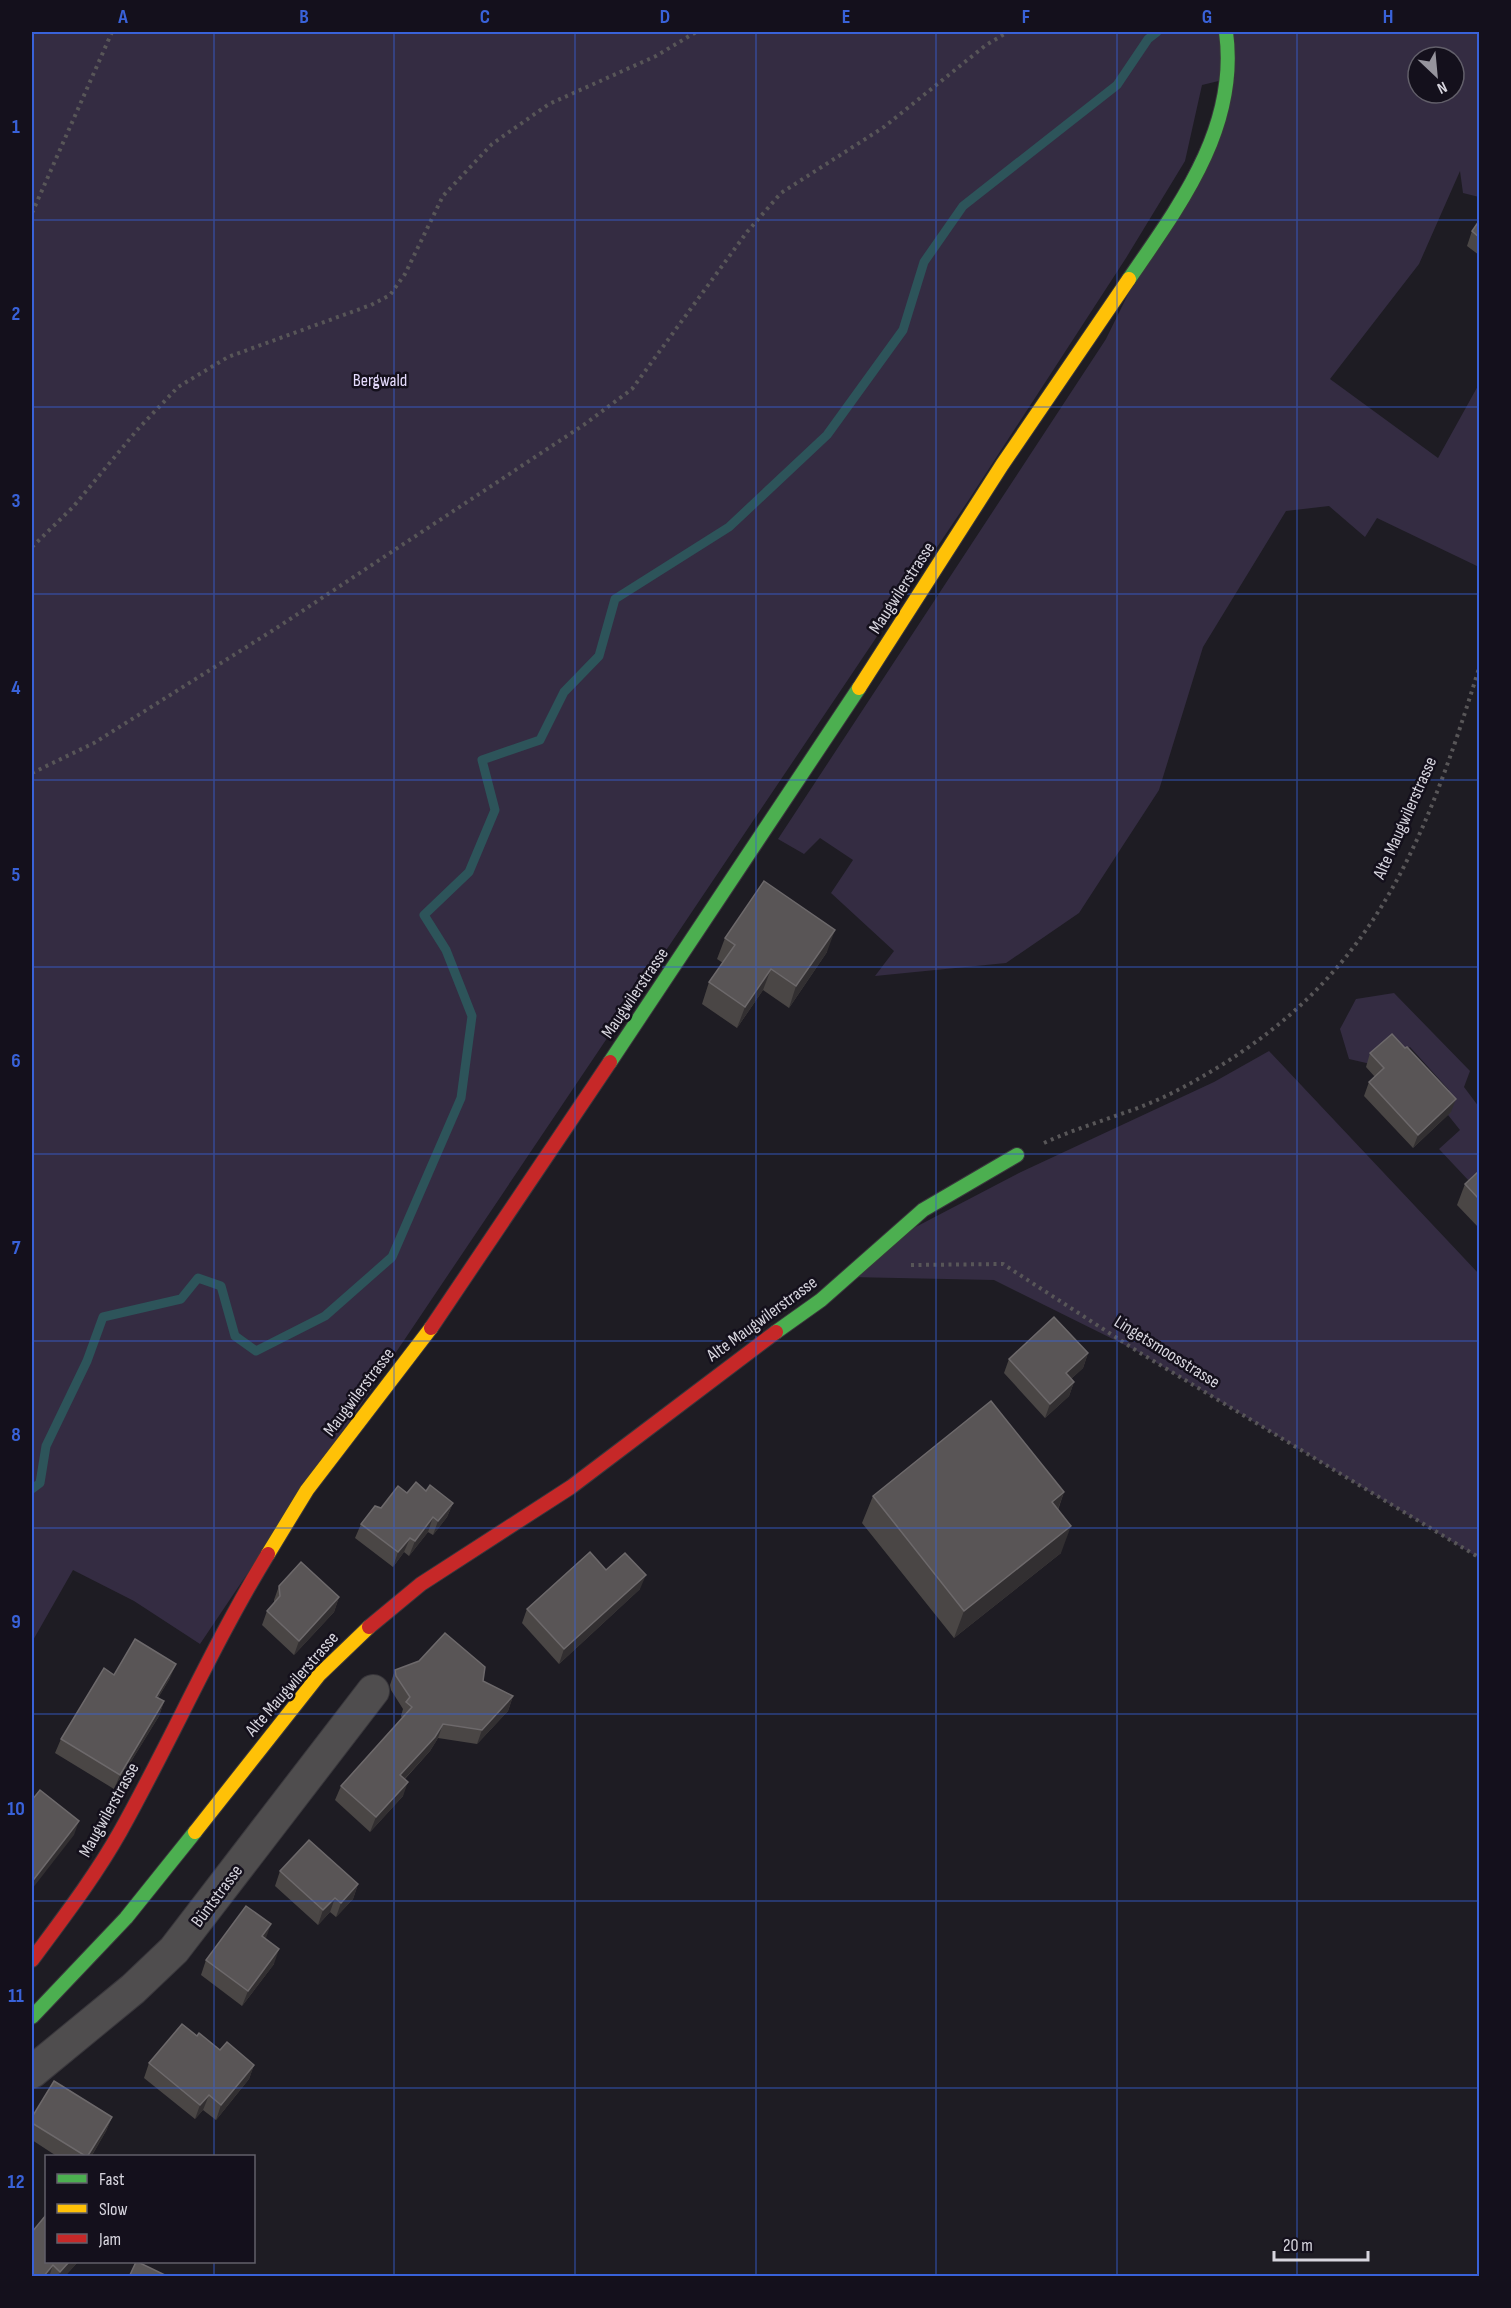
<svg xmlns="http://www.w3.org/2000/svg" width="1511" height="2308" viewBox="0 0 1511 2308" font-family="'Sofia Sans Condensed',sans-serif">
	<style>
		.green { fill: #342c42; fill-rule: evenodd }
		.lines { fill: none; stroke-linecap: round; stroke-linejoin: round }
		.stream { stroke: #2d545a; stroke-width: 9 }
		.street-casing { stroke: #39373c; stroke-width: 34 }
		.fast-casing { stroke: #39373c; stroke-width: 16 }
		.slow-casing { stroke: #39373c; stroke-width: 16 }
		.jam-casing { stroke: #39373c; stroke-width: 16 }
		.path { stroke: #585658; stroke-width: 4; stroke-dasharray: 3 4.5; stroke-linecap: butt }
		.street { stroke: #4f4d4e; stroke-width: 32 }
		.fast { stroke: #4caf50; stroke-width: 14 }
		.slow { stroke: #ffc107; stroke-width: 14 }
		.jam { stroke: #c62828; stroke-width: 14 }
		.wall { fill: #4a4645 }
		.shaded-wall { fill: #322f31 }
		.building { fill: #595556; stroke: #6d696b; stroke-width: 1.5 }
		.grid { fill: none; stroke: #3962d9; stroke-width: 1.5; stroke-opacity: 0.55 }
		.labels { text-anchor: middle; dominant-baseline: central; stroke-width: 5; stroke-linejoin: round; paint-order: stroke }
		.park-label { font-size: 18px; fill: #e5dbfd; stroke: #14101c }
		.street-label { font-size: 18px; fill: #d7d5de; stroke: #14101c }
		.neatline { fill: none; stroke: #3962d9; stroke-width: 2 }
		.grid-label { font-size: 20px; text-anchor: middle; font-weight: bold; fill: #3962d9 }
	</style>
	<rect width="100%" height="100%" fill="#1e1c23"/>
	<!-- green -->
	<g class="green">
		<path d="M32,32H1479V197L1463,193L1460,171L1419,264L1330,379L1438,458L1479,384V567L1377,518L1365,537L1329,506L1286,511L1203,647L1159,790L1079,913L1006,963L875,976L894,951L831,893L853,860L820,838L804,854L778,839L1106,339L1235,77L1202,85L1185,161L1126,258L968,501L200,1644L134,1601L73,1570L32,1642ZM1418,57H1454V93H1418Z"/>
		<path d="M1394,993L1470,1071L1464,1087L1479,1107V1182H1470L1439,1149L1460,1130L1448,1115L1451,1112L1439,1098L1449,1090L1410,1047L1375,1065L1349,1059L1340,1029L1356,999Z"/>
		<path d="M1269,1051L1479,1274V1558L1137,1351L994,1280L849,1277L885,1243L1021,1172L1214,1082Z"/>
	</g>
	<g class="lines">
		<!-- stream -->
		<path class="stream" d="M32,1489L40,1483L46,1446L87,1361L103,1317L181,1299L198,1278L221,1286L235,1336L256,1351L325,1316L392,1257L461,1098L472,1016L446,950L424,915L469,872L495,810L482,760L540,740L564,692L599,656L615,599L729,527L827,435L903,330L924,262L963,206L1117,85L1148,39L1157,32"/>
		<defs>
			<path id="street" d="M32,2072L133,1989L174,1950L373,1691"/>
			<g id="fast">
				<path d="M1129,279C1180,205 1239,127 1226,32"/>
				<path d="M610,1062L859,688"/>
				<path d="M776,1332L821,1300L923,1210L1017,1155"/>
				<path d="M32,2017L126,1918L195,1832"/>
			</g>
			<g id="slow">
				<path d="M859,688L1002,465L1129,279"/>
				<path d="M268,1554L307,1490L431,1328"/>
				<path d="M195,1832L319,1675L369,1627"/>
			</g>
			<g id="jam">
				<path d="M431,1328L610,1062"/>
				<path d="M369,1627L421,1584L571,1487L776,1332"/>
				<path d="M32,1960C63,1918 94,1878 120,1832C171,1741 213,1644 268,1554"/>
			</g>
		</defs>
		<!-- street casing -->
		<use href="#street" class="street-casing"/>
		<!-- fast casing -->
		<use href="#fast" class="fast-casing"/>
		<!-- slow casing -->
		<use href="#slow" class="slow-casing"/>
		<!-- jam casing -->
		<use href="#jam" class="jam-casing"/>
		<!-- path -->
		<g class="path">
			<path d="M32,213L112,32"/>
			<path d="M32,547L73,507L138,429L178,387L228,357L371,305L390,295L405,274L443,196L492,144L549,104L656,56L696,32"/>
			<path d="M32,773L94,743L275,629L585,424L632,389L747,232L781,193L884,127L986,45L1008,32"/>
			<path d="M1044,1143C1087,1123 1134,1113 1176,1091C1366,992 1420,860 1480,665"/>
			<path d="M911,1265L1003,1264L1137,1351L1480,1558"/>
		</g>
		<!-- street -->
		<use href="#street" class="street"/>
		<!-- fast -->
		<use href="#fast" class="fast"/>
		<!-- slow -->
		<use href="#slow" class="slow"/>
		<!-- jam -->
		<use href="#jam" class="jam"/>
	</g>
	<!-- wall -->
	<g class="wall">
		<path d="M1479,221V255L1467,246L1472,231Z"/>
		<path d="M725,938L827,952L789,1008L763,990L737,1028L702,1004L709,982L723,963L717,959Z"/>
		<path d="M1405,1048L1451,1112L1413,1148L1364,1096L1369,1082L1375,1077L1366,1067L1370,1053Z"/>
		<path d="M1479,1171V1228L1457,1205L1465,1184Z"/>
		<path d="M1088,1353L1083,1368L1071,1379L1074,1382L1069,1396L1045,1418L1004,1373L1009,1359Z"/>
		<path d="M426,1491L453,1503L447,1517L433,1535L428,1532L409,1556L404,1552L393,1567L355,1538L361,1524L381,1508Z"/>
		<path d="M1064,1492L1058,1510L1061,1553L954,1638L862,1523L873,1496Z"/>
		<path d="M606,1570L640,1589L559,1664L522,1623L527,1609Z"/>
		<path d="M279,1586L339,1597L334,1612L294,1655L262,1625L267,1611L274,1603V1600Z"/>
		<path d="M395,1670L483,1681L513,1696L508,1711L477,1744L438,1738L430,1751L405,1779L403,1796L370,1832L335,1800L341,1786L402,1718L401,1716L403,1709L391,1690L390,1685Z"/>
		<path d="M114,1675L170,1678L158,1698L164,1701L159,1716L114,1789L55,1753L61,1739Z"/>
		<path d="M280,1871L358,1884L353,1899L336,1917L330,1912L318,1925L275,1886Z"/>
		<path d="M265,1939L274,1964L242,2006L201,1975L206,1960Z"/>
		<path d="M197,2036L220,2050L254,2065L249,2079L216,2120L203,2110L195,2119L144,2078L149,2063Z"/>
		<path d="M32,2117H112L106,2131L91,2157H58L32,2140Z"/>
		<path d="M46,2262H78L64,2277H32Z"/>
	</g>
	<!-- shaded-wall -->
	<g class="shaded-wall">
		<path d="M835,930L827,952L789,1008L796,986Z"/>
		<path d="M771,969L763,990L737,1028L745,1007Z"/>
		<path d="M1456,1099L1451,1112L1413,1148L1418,1135Z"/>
		<path d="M1088,1353L1083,1368L1061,1388L1066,1373Z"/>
		<path d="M1074,1382L1069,1396L1045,1418L1050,1404Z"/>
		<path d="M1064,1492L1054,1520L1052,1502Z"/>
		<path d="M453,1503L447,1517L433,1535L438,1521Z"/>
		<path d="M433,1517L428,1532L409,1556L415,1541Z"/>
		<path d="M1071,1526L1061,1553L954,1638L964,1611Z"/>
		<path d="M410,1538L404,1552L393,1567L398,1552Z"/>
		<path d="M646,1575L640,1589L559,1664L564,1649Z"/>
		<path d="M339,1597L334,1612L294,1655L299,1641Z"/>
		<path d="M176,1664L170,1678L150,1711L156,1697Z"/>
		<path d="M513,1696L508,1711L477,1744L482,1730Z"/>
		<path d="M164,1701L159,1716L114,1789L120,1775Z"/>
		<path d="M443,1724L438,1738L430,1751L395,1789L400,1775Z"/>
		<path d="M408,1782L403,1796L370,1832L376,1817Z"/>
		<path d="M79,1821L74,1835L32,1889V1884L34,1879Z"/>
		<path d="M358,1884L353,1899L336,1917L341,1903Z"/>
		<path d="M335,1898L330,1912L318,1925L323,1910Z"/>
		<path d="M271,1924L266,1938L257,1951L262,1936Z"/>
		<path d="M279,1949L274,1964L242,2006L248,1991Z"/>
		<path d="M254,2065L249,2079L216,2120L221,2105Z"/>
		<path d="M209,2095L203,2110L195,2119L200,2105Z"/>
		<path d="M112,2117L106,2131L91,2157H87Z"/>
		<path d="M69,2262H78L64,2277H58L60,2272Z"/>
		<path d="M53,2265L49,2277H43Z"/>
	</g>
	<!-- building -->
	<g class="building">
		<path d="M1479,221V237L1472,231Z"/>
		<path d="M764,881L835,930L796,986L771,969L745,1007L709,982L735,945L725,938Z"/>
		<path d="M1392,1034L1405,1048L1407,1047L1456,1099L1418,1135L1369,1082L1384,1068L1370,1053Z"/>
		<path d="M1479,1171V1199L1465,1184Z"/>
		<path d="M1054,1317L1088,1353L1066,1373L1074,1382L1050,1404L1009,1359Z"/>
		<path d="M991,1401L1064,1492L1052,1502L1071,1526L964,1611L873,1496Z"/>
		<path d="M416,1482L426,1491L430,1485L453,1503L438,1521L433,1517L415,1541L410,1538L398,1552L361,1524L375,1506L381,1508L398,1486L407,1493Z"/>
		<path d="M590,1552L606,1570L625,1553L646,1575L564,1649L527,1609Z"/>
		<path d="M301,1562L339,1597L299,1641L267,1611L280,1596L279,1586Z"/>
		<path d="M445,1633L485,1667L483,1681L513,1696L482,1730L443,1724L435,1737L400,1775L408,1782L376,1817L341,1786L412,1707L406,1702L410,1697L396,1676L395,1670L419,1661Z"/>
		<path d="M135,1639L176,1664L156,1697L164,1701L120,1775L61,1739L104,1668L114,1675Z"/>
		<path d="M40,1790L79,1821L34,1879L32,1877V1800Z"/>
		<path d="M309,1840L358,1884L341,1903L335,1898L323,1910L280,1871Z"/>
		<path d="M246,1906L271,1924L262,1936L279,1949L248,1991L206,1960Z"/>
		<path d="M182,2024L197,2036L199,2033L220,2050L227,2042L254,2065L221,2105L209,2095L200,2105L149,2063Z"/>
		<path d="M54,2081L112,2117L87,2157L32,2123V2117Z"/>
		<path d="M46,2215V2262H69L60,2272L53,2265L43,2277H32V2232Z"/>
		<path d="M136,2262H138L169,2277H129Z"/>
	</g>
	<!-- grid -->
	<path class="grid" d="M214,32V2156M394,32V2276M575,32V2276M756,32V2276M936,32V2276M1117,32V2276M1297,32V2276M32,220H1480M32,407H1480M32,594H1480M32,780H1480M32,967H1480M32,1154H1480M32,1341H1480M32,1528H1480M32,1714H1480M32,1901H1480M32,2088H1480M214,2262V2276"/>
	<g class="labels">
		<!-- park labels -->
		<g class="park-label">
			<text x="380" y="380">Bergwald</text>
		</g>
		<!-- street labels -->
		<g class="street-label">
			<text transform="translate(902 588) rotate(-57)">Maugwilerstrasse</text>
			<text transform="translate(1405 818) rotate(-66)">Alte Maugwilerstrasse</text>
			<text transform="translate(635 993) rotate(-56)">Maugwilerstrasse</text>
			<text transform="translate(762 1319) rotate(-36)">Alte Maugwilerstrasse</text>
			<text transform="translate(1167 1352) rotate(32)">Lingetsmoosstrasse</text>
			<text transform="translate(359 1392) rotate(-53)">Maugwilerstrasse</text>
			<text transform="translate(292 1684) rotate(-49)">Alte Maugwilerstrasse</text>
			<text transform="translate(109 1810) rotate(-61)">Maugwilerstrasse</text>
			<text transform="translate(217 1896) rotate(-53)">Büntstrasse</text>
		</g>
	</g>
	<!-- border -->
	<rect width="1511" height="2308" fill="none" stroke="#14101c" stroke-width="66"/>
	<!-- legend -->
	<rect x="45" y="2155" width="210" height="108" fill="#14101c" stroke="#625f6a" stroke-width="1.5"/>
	<rect x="57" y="2174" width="30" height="9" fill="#4caf50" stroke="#625f6a" stroke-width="1.5"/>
	<text x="99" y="2185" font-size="18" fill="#d7d5de">Fast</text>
	<rect x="57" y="2204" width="30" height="9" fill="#ffc107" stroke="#625f6a" stroke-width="1.5"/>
	<text x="99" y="2215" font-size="18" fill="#d7d5de">Slow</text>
	<rect x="57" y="2234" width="30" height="9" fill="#c62828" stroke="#625f6a" stroke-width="1.5"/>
	<text x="99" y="2245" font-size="18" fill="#d7d5de">Jam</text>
	<!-- north arrow -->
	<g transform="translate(1436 75) rotate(154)"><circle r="28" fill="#14101c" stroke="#625f6a" stroke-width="1.5"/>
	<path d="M0-4.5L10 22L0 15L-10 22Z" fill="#96949d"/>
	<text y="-9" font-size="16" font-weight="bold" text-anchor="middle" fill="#d7d5de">N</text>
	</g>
	<!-- scale -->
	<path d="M1274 2251v9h94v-9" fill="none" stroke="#d7d5de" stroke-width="3"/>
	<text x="1283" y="2251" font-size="18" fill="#d7d5de" stroke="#14101c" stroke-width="4.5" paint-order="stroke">20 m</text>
	<rect x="33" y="33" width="1445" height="2242" class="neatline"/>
	<g class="grid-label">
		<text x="123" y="23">A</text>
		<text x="304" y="23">B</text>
		<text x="485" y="23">C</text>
		<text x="665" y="23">D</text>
		<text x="846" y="23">E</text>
		<text x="1026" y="23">F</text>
		<text x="1207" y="23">G</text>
		<text x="1388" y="23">H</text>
		<text x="16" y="133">1</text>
		<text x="16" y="320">2</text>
		<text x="16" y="507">3</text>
		<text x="16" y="694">4</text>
		<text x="16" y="881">5</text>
		<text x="16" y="1067">6</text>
		<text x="16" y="1254">7</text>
		<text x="16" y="1441">8</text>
		<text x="16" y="1628">9</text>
		<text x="16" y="1815">10</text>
		<text x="16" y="2002">11</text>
		<text x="16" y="2188">12</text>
	</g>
</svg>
